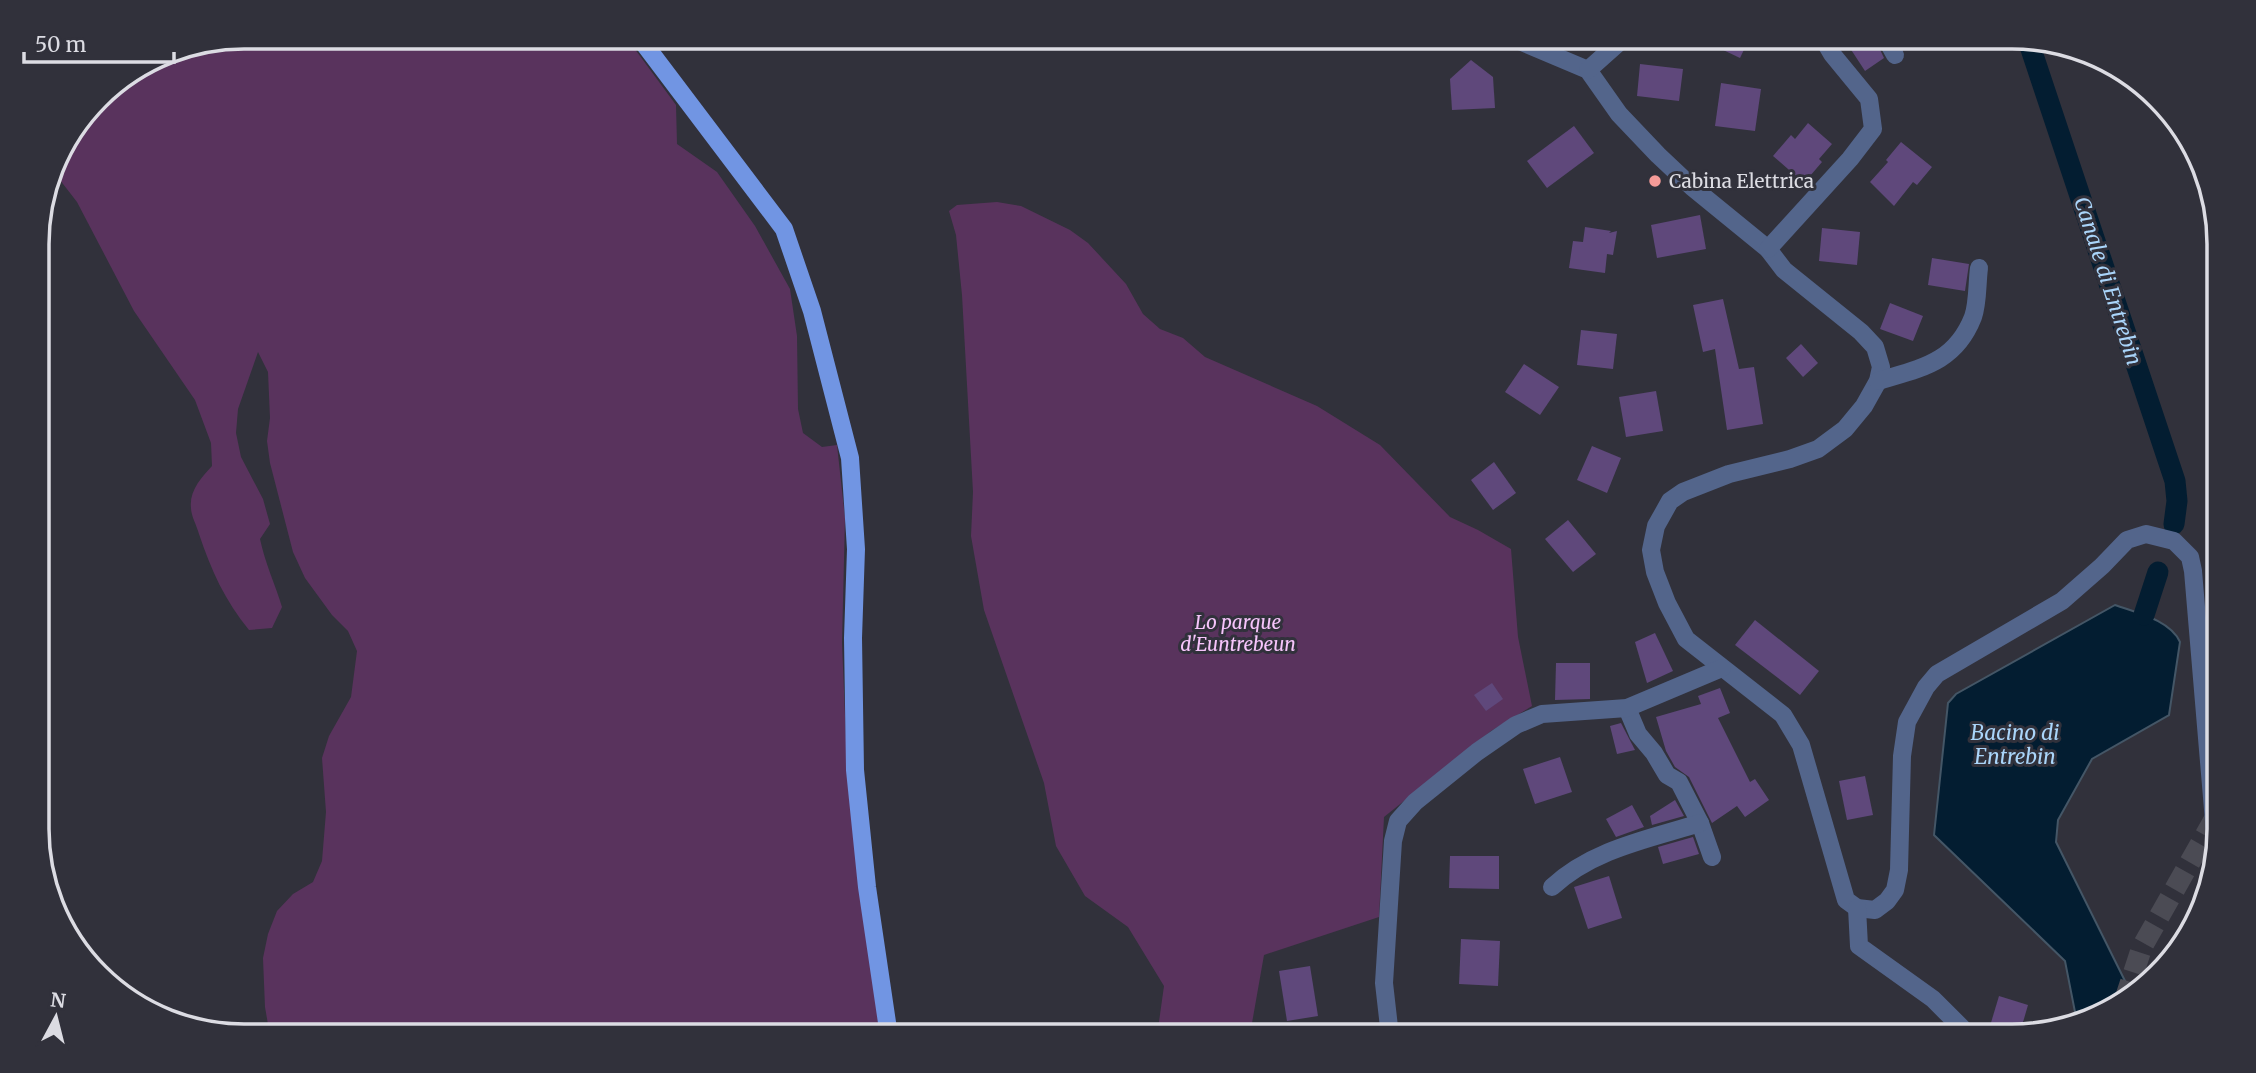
<svg xmlns="http://www.w3.org/2000/svg" width="2256" height="1073" viewBox="0 0 2256 1073" font-family="Merriweather,serif">
	<style>
		.green { fill: #59335d }
		.water { fill: #031d31; stroke: #445666; stroke-width: 2 }
		.lines { fill: none; stroke-linecap: round; stroke-linejoin: round }
		.canal { stroke: #031d31; stroke-width: 21 }
		.building { fill: #5f487b }
		.highway-tunnel { stroke: #4b4b54; stroke-width: 21; stroke-dasharray: 21 10; stroke-linecap: butt }
		.minor { stroke: #53658b; stroke-width: 18 }
		.major { stroke: #7195e3; stroke-width: 18 }
		.poi-dot { fill: #f59b98; stroke: #31313b; stroke-width: 2.5 }
		.labels { text-anchor: middle; dominant-baseline: central; stroke-width: 6; stroke-linejoin: round; paint-order: stroke }
		.poi-label { font-size: 19px; fill: #dcdce3; stroke: #31313b; text-anchor: start }
		.park-label { font-size: 19px; font-style: italic; fill: #f6c4fb; stroke: #31313b }
		.water-label { font-size: 21px; font-style: italic; fill: #aad5fa; stroke: #31313b }
		.rim { fill: none; stroke: #dcdce3; stroke-width: 3.5 }
	</style>
	<rect width="100%" height="100%" fill="#31313b"/>
	<!-- green -->
	<g class="green">
		<path d="M244,37H626L676,105L677,144L717,172L755,226L790,289L797,336L798,409L803,433L822,447L837,445L845,518L842,643L847,764L884,1036H270L265,1007L263,958L268,934L277,911L293,894L313,882L322,861L326,812L322,758L329,736L351,697L357,651L348,631L332,615L305,578L293,552L270,463L267,441L270,418L268,372L258,352L238,409L236,433L241,457L263,499L270,524L260,539C265,563 275,584 282,607L272,628L249,630C225,601 211,570 199,534C197,526 191,516 191,508C189,491 201,478 212,466L211,443L195,400L134,311L77,202L53,171L58,152L107,88L165,52Z"/>
		<path d="M997,202L1021,206L1070,230L1088,243L1126,284L1143,314L1160,329L1183,338L1205,357L1317,406L1380,445L1450,517L1478,530L1511,549L1518,637L1532,706L1491,731L1384,817L1379,917L1264,955L1252,1023L1253,1036H1157L1164,986L1128,927L1085,896L1056,846L1044,783L984,610L971,536L973,492L962,295L956,235L949,211L957,205Z"/>
	</g>
	<!-- water -->
	<path class="water" d="M2115,605C2137,613 2170,620 2180,642L2169,715L2092,759L2058,820L2056,842L2129,989L2127,1001L2073,1020L2075,1012L2065,961L1934,835L1948,703L1956,694Z"/>
	<g class="lines">
		<!-- canal -->
		<g class="canal">
			<path d="M2028,40L2175,481L2177,501L2174,524"/>
			<path d="M2144,615L2158,572"/>
		</g>
	</g>
	<!-- building -->
	<g class="building">
		<path d="M1696,37H1750L1740,58Z"/>
		<path d="M1862,37H1874L1884,58L1865,71L1848,45Z"/>
		<path d="M1471,60L1493,77L1495,108L1452,110L1450,79Z"/>
		<path d="M1640,64L1683,69L1679,101L1637,96Z"/>
		<path d="M1721,83L1761,89L1755,131L1715,126Z"/>
		<path d="M1808,123L1832,144L1819,159L1822,162L1804,183L1773,156L1791,135L1795,139Z"/>
		<path d="M1574,126L1594,153L1547,188L1527,161Z"/>
		<path d="M1901,142L1932,167L1917,185L1913,182L1894,206L1870,182L1888,162L1886,160Z"/>
		<path d="M1700,215L1706,249L1657,258L1651,225Z"/>
		<path d="M1585,227L1611,231L1609,233L1617,231L1613,255L1607,254L1605,273L1569,268L1573,241L1583,242Z"/>
		<path d="M1822,228L1860,232L1857,265L1819,261Z"/>
		<path d="M1932,258L1969,264L1965,291L1928,285Z"/>
		<path d="M1723,299L1739,369L1754,367L1763,424L1727,430L1715,349L1703,352L1693,305Z"/>
		<path d="M1890,303L1923,316L1913,341L1880,329Z"/>
		<path d="M1581,330L1617,334L1613,369L1577,365Z"/>
		<path d="M1801,344L1818,363L1803,377L1786,358Z"/>
		<path d="M1524,364L1559,387L1540,415L1505,392Z"/>
		<path d="M1656,391L1663,431L1626,437L1619,397Z"/>
		<path d="M1592,446L1621,458L1607,493L1577,480Z"/>
		<path d="M1494,462L1516,493L1493,510L1471,480Z"/>
		<path d="M1568,520L1596,554L1573,572L1545,539Z"/>
		<path d="M1755,620L1819,671L1800,695L1735,645Z"/>
		<path d="M1655,633L1673,671L1647,683L1635,642Z"/>
		<path d="M1556,663H1590V699L1555,700Z"/>
		<path d="M1492,683L1503,699L1486,711L1474,695Z"/>
		<path d="M1720,688L1730,713L1718,718L1750,782L1755,779L1769,800L1745,817L1737,806L1712,823L1689,777L1675,767L1666,751L1656,717L1701,704L1698,696Z"/>
		<path d="M1621,723L1635,750L1617,754L1610,726Z"/>
		<path d="M1560,757L1572,792L1535,804L1523,769Z"/>
		<path d="M1865,776L1873,815L1847,820L1839,781Z"/>
		<path d="M1675,800L1684,816L1652,825L1650,816Z"/>
		<path d="M1632,805L1644,827L1616,837L1606,819Z"/>
		<path d="M1693,837L1699,854L1663,864L1658,847Z"/>
		<path d="M1450,856H1499V889L1449,888Z"/>
		<path d="M1609,876L1622,918L1588,929L1574,887Z"/>
		<path d="M1461,939L1500,941L1498,986L1459,984Z"/>
		<path d="M1310,966L1318,1016L1287,1021L1279,971Z"/>
		<path d="M1999,996L2028,1005L2019,1036H1987Z"/>
	</g>
	<g class="lines">
		<!-- highway-tunnel -->
		<path class="highway-tunnel" d="M2124,1002L2142,947L2219,811"/>
		<!-- minor -->
		<g class="minor">
			<path d="M1510,37L1588,70L1619,114L1658,155L1692,187L1768,249L1784,270L1861,332L1875,347L1881,367L1878,381L1864,406L1845,429L1818,449L1790,459L1729,474L1683,492L1670,501L1656,526L1651,550L1655,572L1667,603L1686,639L1783,715L1801,745L1846,900L1857,908L1875,910L1887,901L1895,890L1899,870L1902,756L1907,722L1926,687L1937,674L2062,601L2102,566L2127,540L2146,534L2174,541L2190,557L2193,571L2216,845"/>
			<path d="M1885,37L1895,55"/>
			<path d="M1588,70L1625,37"/>
			<path d="M1768,249L1850,159L1873,129L1869,99L1832,54L1822,37"/>
			<path d="M1878,381C1921,368 1955,363 1973,317C1978,303 1977,283 1979,268"/>
			<path d="M1627,708L1638,734L1654,753L1667,775L1679,782L1700,823L1712,857"/>
			<path d="M2207,725L2219,703"/>
			<path d="M1552,887C1593,849 1649,839 1700,823"/>
			<path d="M1857,908L1859,946L1933,999L1970,1036"/>
			<path d="M1390,1036L1384,983L1393,841L1398,821L1415,802L1477,752L1516,725L1542,714L1627,708L1722,668"/>
		</g>
		<!-- major -->
		<path class="major" d="M639,37L784,229L812,311L850,458L856,549L853,638L855,770L867,887L889,1036"/>
	</g>
	<!-- markers -->
	<circle class="poi-dot" cx="1655" cy="181" r="7"/>
	<g class="labels">
		<!-- poi labels -->
		<g class="poi-label">
			<text x="1669" y="181">Cabina Elettrica</text>
		</g>
		<!-- park labels -->
		<g class="park-label">
			<text x="1238" y="622">Lo parque<tspan x="1238" dy="22">d'Euntrebeun</tspan></text>
		</g>
		<!-- water labels -->
		<g class="water-label">
			<text transform="translate(2108 281) rotate(72)">Canale di Entrebin</text>
			<text x="2015" y="732">Bacino di<tspan x="2015" dy="24">Entrebin</tspan></text>
		</g>
	</g>
	<!-- crop -->
	<path d="M0 0H2256V1073H0ZM244 49H2012A195 195 0 0 1 2207 244V829A195 195 0 0 1 2012 1024H244A195 195 0 0 1 49 829V244A195 195 0 0 1 244 49Z" fill="#31313b" fill-rule="evenodd"/>
	<path class="rim" d="M244 49H2012A195 195 0 0 1 2207 244V829A195 195 0 0 1 2012 1024H244A195 195 0 0 1 49 829V244A195 195 0 0 1 244 49Z"/>
	<!-- north arrow -->
	<g transform="translate(56 1017) rotate(7)" stroke="#31313b" stroke-width="5" paint-order="stroke">
	<path d="M0-5L12 26L0 18L-12 26Z" fill="#dcdce3"/>
	<text y="-10" font-size="19" font-weight="bold" text-anchor="middle" fill="#dcdce3">N</text>
	</g>
	<!-- scale -->
	<path d="M24 52v10h150v-10" fill="none" stroke="#dcdce3" stroke-width="3.5"/>
	<text x="35" y="52" font-size="21" fill="#dcdce3" stroke="#31313b" stroke-width="5" paint-order="stroke">50 m</text>
</svg>
